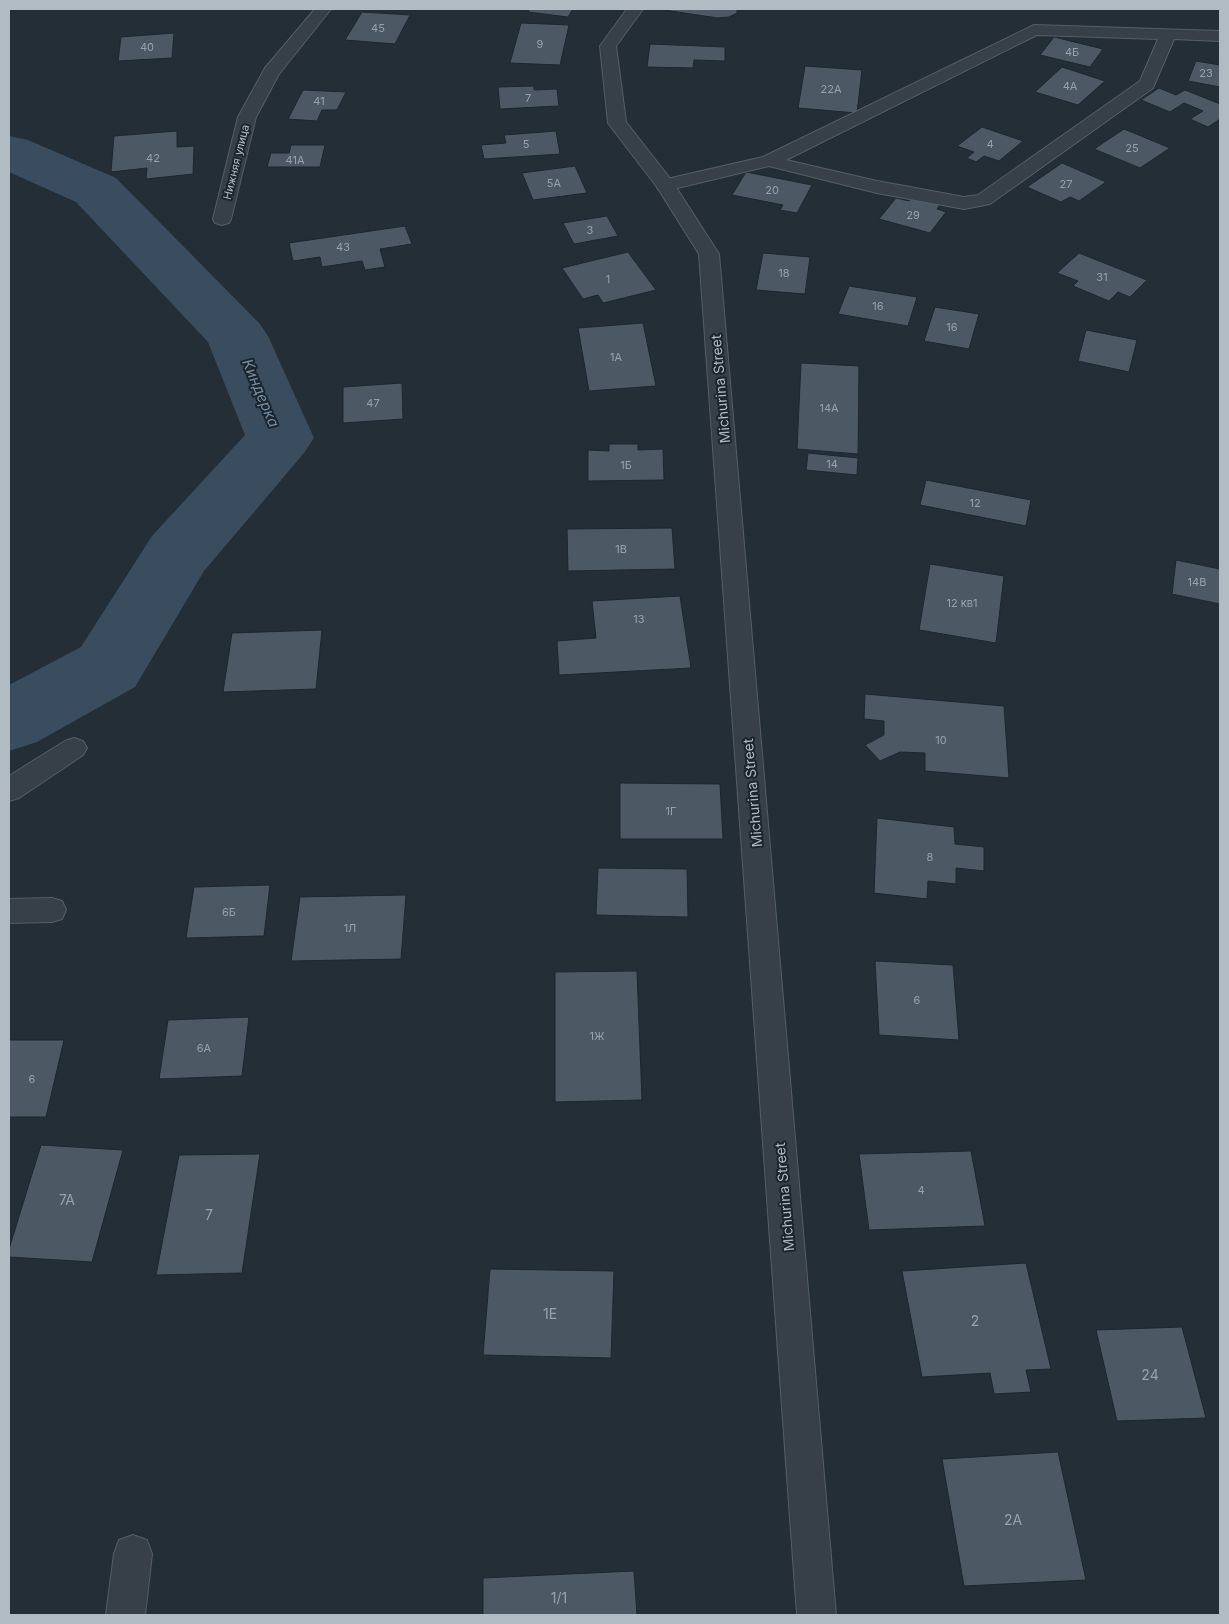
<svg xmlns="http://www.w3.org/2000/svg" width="1229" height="1624" viewBox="0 0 1229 1624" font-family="Inter,sans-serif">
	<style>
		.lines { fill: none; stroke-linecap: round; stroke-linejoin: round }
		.river { fill: #3a4d5f; fill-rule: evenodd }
		.building { fill: #4c5863; stroke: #1e272f }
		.service-casing { stroke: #545e66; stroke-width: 2 }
		.minor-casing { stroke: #545e66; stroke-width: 2 }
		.service { fill: #374048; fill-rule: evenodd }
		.minor { fill: #374048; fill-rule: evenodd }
		.labels { text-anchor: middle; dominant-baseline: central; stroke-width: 4; stroke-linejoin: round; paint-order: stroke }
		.number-label { font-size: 11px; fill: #98a2ac }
		.far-street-label { font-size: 11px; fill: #b1bbc4; stroke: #1c252d }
		.street-label { font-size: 14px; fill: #b1bbc4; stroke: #1c252d }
		.near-number-label { font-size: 14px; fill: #98a2ac }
		.water-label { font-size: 15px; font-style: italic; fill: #748ea5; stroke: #1c252d }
	</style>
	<rect width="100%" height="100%" fill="#232e37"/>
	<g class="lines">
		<!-- river -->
		<path class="river" d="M9,136L28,140L116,178L259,323L268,336L314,438L304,453L204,571L135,687L37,742L9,751V685L81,647L152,536L245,435L208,342L76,202L9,172Z"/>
	</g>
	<!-- building -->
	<g class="building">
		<path d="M530,9H573L568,17L528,12Z"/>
		<path d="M665,9H737V13L729,17L718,18L664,10Z"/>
		<path d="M362,12L410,15L395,44L345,40Z"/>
		<path d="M521,23L569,25L560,65L510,63Z"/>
		<path d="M174,33L172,58L118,61L121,37Z"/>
		<path d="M1054,37L1103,49L1090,67L1040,55Z"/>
		<path d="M650,44L725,47V61L694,60L693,68L647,67Z"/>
		<path d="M1196,61L1220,65V87L1188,81Z"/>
		<path d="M805,66L862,70L857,113L798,108Z"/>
		<path d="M1062,67L1105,81L1078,105L1035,92Z"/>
		<path d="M534,86V90L557,89L559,106L500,109L498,87Z"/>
		<path d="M1159,88L1176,95L1185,90L1220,104V119L1208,127L1190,119L1203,111L1184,103L1170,112L1141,100Z"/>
		<path d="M303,90L346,92L337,110H322L317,121L288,119Z"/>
		<path d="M982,127L1023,141L999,161L984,156L976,162L967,158L974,152L957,146Z"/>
		<path d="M1124,129L1170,148L1140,168L1094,149Z"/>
		<path d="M177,131V147L194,146L193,174L146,179L147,168L111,172L114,136Z"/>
		<path d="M556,131L560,154L484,159L481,145L506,143L504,135Z"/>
		<path d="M291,145H325L320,167H267L271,153H289Z"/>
		<path d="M1062,163L1106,182L1079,201L1070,197L1061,202L1027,187Z"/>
		<path d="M575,166L587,193L533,200L522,173Z"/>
		<path d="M746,172L812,185L797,213L780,210L783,205L732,195Z"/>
		<path d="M912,197L940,204L937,209L946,212L930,233L879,219L896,198L909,201Z"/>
		<path d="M607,216L618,236L574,244L563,223Z"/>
		<path d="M405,226L412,244L380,249L385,267L365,270L362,261L322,267L320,257L293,261L289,243Z"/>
		<path d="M628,252L656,290L603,303L598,295L583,299L562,268Z"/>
		<path d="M763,253L810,257L805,294L756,290Z"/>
		<path d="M1079,253L1147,280L1130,297L1118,292L1109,301L1073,286L1078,281L1057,273Z"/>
		<path d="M849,286L917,297L908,326L838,314Z"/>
		<path d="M935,307L979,314L969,349L924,341Z"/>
		<path d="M643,323L656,386L589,391L578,328Z"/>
		<path d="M1086,330L1137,340L1129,372L1078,361Z"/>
		<path d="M801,363L859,366L858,454L797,449Z"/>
		<path d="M402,383L403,419L343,423V387Z"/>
		<path d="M609,444H638V450L663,449L664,480L588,481V450L609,451Z"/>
		<path d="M808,453L858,458L857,475L806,470Z"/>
		<path d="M926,480L1031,500L1026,526L920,505Z"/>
		<path d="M672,528L675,569L568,571L567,529Z"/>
		<path d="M1176,560L1220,569V604L1172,594Z"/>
		<path d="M930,564L1004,576L996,643L919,630Z"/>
		<path d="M680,596L691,668L559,675L557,641L596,638L592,601Z"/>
		<path d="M322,630L316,689L223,692L232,633Z"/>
		<path d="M865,694L1004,706L1009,778L925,771V753L900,752L880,761L865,745L884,735V721L864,719Z"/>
		<path d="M620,783L720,784L723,839H620Z"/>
		<path d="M877,818L954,827L955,844L984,847V871L956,868V884L928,881L927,899L874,893Z"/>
		<path d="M598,868L687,869L688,917L596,915Z"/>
		<path d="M270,885L264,936L186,938L194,887Z"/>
		<path d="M406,895L401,959L291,961L300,897Z"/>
		<path d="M875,961L953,965L959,1040L879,1035Z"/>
		<path d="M637,971L642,1100L555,1102V972Z"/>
		<path d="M249,1017L242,1076L159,1079L168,1020Z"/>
		<path d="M9,1040H64L46,1117H9Z"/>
		<path d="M41,1145L123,1150L92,1262L9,1257V1249Z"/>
		<path d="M971,1151L985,1226L869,1230L859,1154Z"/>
		<path d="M260,1154L242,1273L156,1275L179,1155Z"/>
		<path d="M1026,1263L1051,1369L1026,1370L1031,1392L994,1394L990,1373L922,1377L902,1271Z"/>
		<path d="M490,1269L614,1271L611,1358L483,1355Z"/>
		<path d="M1182,1327L1206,1418L1117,1421L1096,1330Z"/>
		<path d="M1058,1452L1086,1580L964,1586L942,1459Z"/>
		<path d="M634,1571L637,1615H483V1578Z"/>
	</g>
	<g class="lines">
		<defs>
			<g id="service">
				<path d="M1034,25L1220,31V41L1174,39L1153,88L990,204L964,209L877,193L769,166L665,191L658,189L656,185L658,181L763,157ZM1037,35L1158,39L1140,81L978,195L964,197L877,181L786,160Z"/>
				<path d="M74,738L83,741L87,748L83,755L19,798L9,801V776L65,741Z"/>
				<path d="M52,898L62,901L66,910L62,919L52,922L9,923V899Z"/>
				<path d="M133,1535L147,1540L152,1554L145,1615H106L114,1554L119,1540Z"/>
			</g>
			<g id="minor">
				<path d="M315,9H331L279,74L256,117L231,219L229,223L222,225L215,223L213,219L238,117L265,68Z"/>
				<path d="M627,9H643L616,46L626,122L672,181L719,254L836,1615H797L699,254L657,187L608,123L600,46Z"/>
			</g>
		</defs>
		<!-- service casing -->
		<use href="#service" class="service-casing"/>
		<!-- minor casing -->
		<use href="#minor" class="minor-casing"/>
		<!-- service -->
		<use href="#service" class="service"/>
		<!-- minor -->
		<use href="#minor" class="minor"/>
	</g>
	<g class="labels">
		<!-- number labels -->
		<g class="number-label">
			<text x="378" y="28">45</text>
			<text x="540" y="44">9</text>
			<text x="147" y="47">40</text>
			<text x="1072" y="52">4Б</text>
			<text x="1206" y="73">23</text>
			<text x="1070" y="86">4А</text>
			<text x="831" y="89">22А</text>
			<text x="528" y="98">7</text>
			<text x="319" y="101">41</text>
			<text x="526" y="144">5</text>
			<text x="990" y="144">4</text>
			<text x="1132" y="148">25</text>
			<text x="153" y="158">42</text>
			<text x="295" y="160">41А</text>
			<text x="554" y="183">5А</text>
			<text x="1066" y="184">27</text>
			<text x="772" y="190">20</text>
			<text x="913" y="215">29</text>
			<text x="590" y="230">3</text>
			<text x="343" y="247">43</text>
			<text x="784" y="273">18</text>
			<text x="1102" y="277">31</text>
			<text x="608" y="279">1</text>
			<text x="878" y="306">16</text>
			<text x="952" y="327">16</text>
			<text x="616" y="357">1А</text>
			<text x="373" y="403">47</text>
			<text x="829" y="408">14А</text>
			<text x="832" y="464">14</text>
			<text x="626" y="465">1Б</text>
			<text x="975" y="503">12</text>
			<text x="621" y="549">1В</text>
			<text x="1197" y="582">14В</text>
			<text x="962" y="603">12 кв1</text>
			<text x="639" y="619">1З</text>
			<text x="941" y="740">10</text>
			<text x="671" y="811">1Г</text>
			<text x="930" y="857">8</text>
			<text x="229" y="912">6Б</text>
			<text x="350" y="928">1Л</text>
			<text x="917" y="1000">6</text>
			<text x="597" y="1036">1Ж</text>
			<text x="204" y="1048">6А</text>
			<text x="32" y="1079">6</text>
			<text x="921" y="1190">4</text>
		</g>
		<!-- far-street labels -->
		<g class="far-street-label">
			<text transform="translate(236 162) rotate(-76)">Нижняя улица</text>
		</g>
		<!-- street labels -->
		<g class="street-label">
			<text transform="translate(720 389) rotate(-95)">Michurina Street</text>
			<text transform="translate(752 793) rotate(-95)">Michurina Street</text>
			<text transform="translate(784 1197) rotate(-95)">Michurina Street</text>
		</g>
		<!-- near-number labels -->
		<g class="near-number-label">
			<text x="67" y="1199">7А</text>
			<text x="209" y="1214">7</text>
			<text x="550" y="1313">1Е</text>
			<text x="975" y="1320">2</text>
			<text x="1150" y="1374">24</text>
			<text x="1013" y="1519">2А</text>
			<text x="559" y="1597">1/1</text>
		</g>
		<!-- water labels -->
		<g class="water-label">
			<text transform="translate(261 393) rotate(67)">Киндерка</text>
		</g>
	</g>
	<!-- border -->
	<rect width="1229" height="1624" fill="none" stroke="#b1bbc4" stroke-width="20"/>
</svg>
